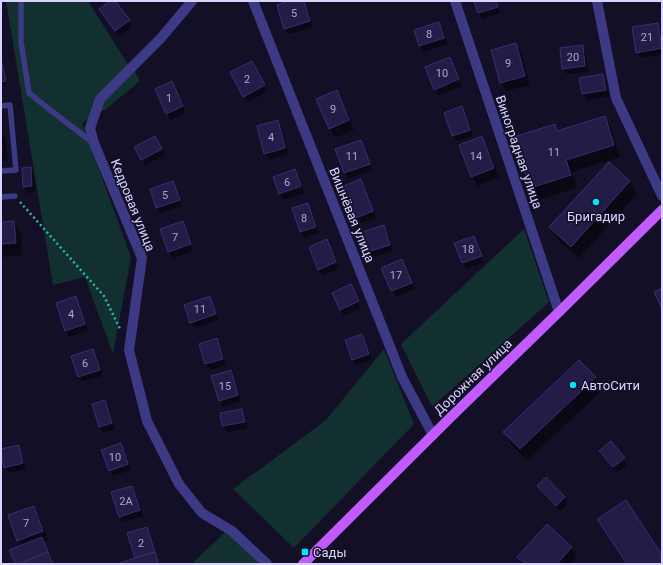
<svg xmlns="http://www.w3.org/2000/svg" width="663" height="565" viewBox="0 0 663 565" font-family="Roboto,sans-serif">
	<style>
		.green { fill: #12302f }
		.shadow { fill: #0007 }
		.building { fill: #241b47; stroke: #3b2d73 }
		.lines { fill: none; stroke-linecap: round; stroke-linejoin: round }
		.path { stroke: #2fb8b0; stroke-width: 2.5; stroke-dasharray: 2 3; stroke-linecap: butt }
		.lane { stroke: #3d3a85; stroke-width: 5.5 }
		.street { stroke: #3d3a85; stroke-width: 10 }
		.primary { stroke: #c25bff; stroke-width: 10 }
		.poi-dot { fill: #00e5ff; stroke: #130f26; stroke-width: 1.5 }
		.labels { text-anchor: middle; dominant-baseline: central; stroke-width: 3; stroke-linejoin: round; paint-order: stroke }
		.number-label { font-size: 11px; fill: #aca6d1 }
		.street-label { font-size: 13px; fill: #d9d4ff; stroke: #130f26 }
		.poi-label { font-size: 13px; fill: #d9d4ff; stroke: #130f26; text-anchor: start }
	</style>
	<rect width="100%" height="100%" fill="#130f26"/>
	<!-- green -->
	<g class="green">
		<path d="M6,1H88L127,63L135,71L140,81L106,109L82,123L131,257L113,354L85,277L53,285Z"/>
		<path d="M524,229L549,302L432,407L401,344Z"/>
		<path d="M384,349L414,424L294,548L233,489L326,420Z"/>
		<path d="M226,531L250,547L258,564H192Z"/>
	</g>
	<!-- shadow -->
	<g class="shadow">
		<path d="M111,1H114L132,27L119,36L104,15Z"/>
		<path d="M293,1H304L306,4L313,27L289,34L285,29Z"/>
		<path d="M475,1H496L500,13L482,19L479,13Z"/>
		<path d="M439,23L442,29L447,44L423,52L420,46L415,31Z"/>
		<path d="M657,24L661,30L662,37V55L640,58L637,52Z"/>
		<path d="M516,44L521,53L530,85L506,91L501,82Z"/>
		<path d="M582,46L586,52L588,72L567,74L563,68Z"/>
		<path d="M450,58L462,86L439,95L435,89Z"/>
		<path d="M1,59L7,84L1,85Z"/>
		<path d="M251,62L267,92L248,102L232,73Z"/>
		<path d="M603,75L606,81L609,96L587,100L583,94Z"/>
		<path d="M175,89L186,113L170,120L167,114Z"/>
		<path d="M337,92L342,101L354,130L335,138L330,128Z"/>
		<path d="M461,108L465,114L473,136L457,141L453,135Z"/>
		<path d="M604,117L611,129L620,157L572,172L577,188L538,200L531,188L515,138L555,126L558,132Z"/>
		<path d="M277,122L281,128L288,154L269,160L265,154Z"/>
		<path d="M1,131L6,141L8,161H1Z"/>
		<path d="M155,137L165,155L145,165L135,147Z"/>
		<path d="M481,137L487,146L499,177L477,186L472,176Z"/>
		<path d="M360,141L364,147L372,170L348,179L345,173Z"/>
		<path d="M609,163L630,182L637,194L579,258L558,240L551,228Z"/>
		<path d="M31,168L34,174L35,192L27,193L24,187Z"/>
		<path d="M295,170L298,176L304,193L284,200L280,194L275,177Z"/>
		<path d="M361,180L364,186L376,218L360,223L357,217Z"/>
		<path d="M173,183L176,189L182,206L160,213L157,207Z"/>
		<path d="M308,204L311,210L319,233L304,238L301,232L293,209Z"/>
		<path d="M14,222L21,234L22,255L1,257V223Z"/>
		<path d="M384,227L387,233L393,251L369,258L365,252Z"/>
		<path d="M186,229L193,251L173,258L169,252L162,230Z"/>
		<path d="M474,237L477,243L484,262L466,269L463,263L455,244Z"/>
		<path d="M327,241L330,246L339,268L322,275L319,269Z"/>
		<path d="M405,266L414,289L396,297L383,268Z"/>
		<path d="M354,291L361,308L344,316L333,293Z"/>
		<path d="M209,297L213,303L218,320L195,328L191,322Z"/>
		<path d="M76,298L79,304L88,331L69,337L66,331Z"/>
		<path d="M362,335L365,341L372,360L356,365L353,359Z"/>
		<path d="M217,339L220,345L226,365L210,370L206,364L200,345Z"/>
		<path d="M92,350L96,356L102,376L82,382L79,376Z"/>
		<path d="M230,372L234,378L241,401L223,407L220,401Z"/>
		<path d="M595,378L602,390L527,461L511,444L504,432Z"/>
		<path d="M105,401L108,407L115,429L103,433L100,427L93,404Z"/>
		<path d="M241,410L245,416L247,428L227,432L223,426Z"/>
		<path d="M121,444L124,450L131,470L113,476L109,470Z"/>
		<path d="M18,446L21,452L26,469L9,473L5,467Z"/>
		<path d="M601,451L624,459L627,465L617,473L604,457Z"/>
		<path d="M538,486L564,497L568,503L560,511L541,492Z"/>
		<path d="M132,487L135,493L143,516L123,522L120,516Z"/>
		<path d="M34,507L39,516L48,541L44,542L53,564H16L21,546L18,540Z"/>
		<path d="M547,526L572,548L577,557L571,564H522L518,557Z"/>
		<path d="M146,528L150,534L160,564H120L136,559Z"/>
	</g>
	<!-- building -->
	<g class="building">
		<path d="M110,1H115L130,20L115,31L99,9Z"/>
		<path d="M289,1H304L310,21L284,29L277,5Z"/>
		<path d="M474,1H496L498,7L478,13Z"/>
		<path d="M439,22L444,38L419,46L414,30Z"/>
		<path d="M658,23L662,48L636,53L632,27Z"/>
		<path d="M516,43L525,76L500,83L491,50Z"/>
		<path d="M583,45L585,66L562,69L560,48Z"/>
		<path d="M450,57L459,79L434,90L425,67Z"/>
		<path d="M1,60L6,81L1,82Z"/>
		<path d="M252,61L265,85L243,97L230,72Z"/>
		<path d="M603,74L606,90L582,94L579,78Z"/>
		<path d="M172,81L183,106L166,114L155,89Z"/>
		<path d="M337,90L349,120L329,129L316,99Z"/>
		<path d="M462,106L470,130L452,136L444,113Z"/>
		<path d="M605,116L614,145L566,160L571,175L530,188L514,137L555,124L557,131Z"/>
		<path d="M278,120L285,148L264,154L257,126Z"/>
		<path d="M155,136L162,149L141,160L134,147Z"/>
		<path d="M482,136L494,168L471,177L459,145Z"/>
		<path d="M361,140L370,164L344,173L335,149Z"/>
		<path d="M609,162L630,181L571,247L549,227Z"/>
		<path d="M31,167L32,186L23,187L22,168Z"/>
		<path d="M295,169L301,186L279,194L273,177Z"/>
		<path d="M361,179L373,211L356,218L344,186Z"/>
		<path d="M173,181L180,200L156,208L150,189Z"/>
		<path d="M308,203L316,227L300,232L292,208Z"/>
		<path d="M14,221L16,243L1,244V222Z"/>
		<path d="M183,221L191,244L168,252L160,229Z"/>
		<path d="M384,225L390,245L364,253L359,233Z"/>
		<path d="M474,236L482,256L462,263L454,243Z"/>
		<path d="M327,239L336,262L318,270L309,247Z"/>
		<path d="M402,259L412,283L391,291L381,268Z"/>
		<path d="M351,284L359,301L340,310L332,293Z"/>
		<path d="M662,288V309L654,292Z"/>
		<path d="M76,296L85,324L65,331L56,303Z"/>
		<path d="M210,296L216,314L190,323L184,305Z"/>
		<path d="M362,334L369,354L352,360L345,340Z"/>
		<path d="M217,338L223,359L205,364L199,344Z"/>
		<path d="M93,349L100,370L78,377L71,356Z"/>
		<path d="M579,360L596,377L520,449L503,432Z"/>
		<path d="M231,370L238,395L219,401L211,376Z"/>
		<path d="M105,400L112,423L99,427L92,404Z"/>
		<path d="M242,409L245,422L222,426L220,413Z"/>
		<path d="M611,441L625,458L613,467L599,451Z"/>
		<path d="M121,443L128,464L109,471L101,450Z"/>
		<path d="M19,445L23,463L4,468L1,454V449Z"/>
		<path d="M546,477L565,497L556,506L537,486Z"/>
		<path d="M132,486L140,510L119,517L111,492Z"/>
		<path d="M626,500L662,555V564H627L597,519Z"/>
		<path d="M34,506L43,531L17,541L8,515Z"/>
		<path d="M547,524L572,547L557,564H525L517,557Z"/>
		<path d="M147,527L155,552L135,558L127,533Z"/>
		<path d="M42,537L48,552L18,564H15L9,550Z"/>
		<path d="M48,552L53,564H25L24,562Z"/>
		<path d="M155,552L159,564H117L135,558Z"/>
	</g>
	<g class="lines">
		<!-- path -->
		<path class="path" d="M20,202L104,296L121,331"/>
		<!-- lane -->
		<g class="lane">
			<path d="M21,1V42L29,93L49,109L92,142"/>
			<path d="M1,106L10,105L16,170L1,171"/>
			<path d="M1,197L15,196"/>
		</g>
		<!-- street -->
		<g class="street">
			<path d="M192,1L161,38L100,99L90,128L94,143L142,258L129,350L147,421L179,484L202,513L232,531L267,564"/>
			<path d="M253,1L402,377L433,435"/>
			<path d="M455,1L559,312"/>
			<path d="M597,1L616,98L662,196"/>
		</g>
		<!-- primary -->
		<path class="primary" d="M303,564L458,410L559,312L662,210"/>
	</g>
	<!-- markers -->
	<g class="poi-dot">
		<circle cx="596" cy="202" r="4"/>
		<circle cx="573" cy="385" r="4"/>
		<rect x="301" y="548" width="8" height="8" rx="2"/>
	</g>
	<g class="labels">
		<!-- number labels -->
		<g class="number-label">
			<text x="294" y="13">5</text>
			<text x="429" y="34">8</text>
			<text x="647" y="37">21</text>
			<text x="573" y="57">20</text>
			<text x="508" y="63">9</text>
			<text x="442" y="73">10</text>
			<text x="247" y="79">2</text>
			<text x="169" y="98">1</text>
			<text x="333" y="109">9</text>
			<text x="271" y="137">4</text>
			<text x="554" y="152">11</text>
			<text x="352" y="156">11</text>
			<text x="476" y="156">14</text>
			<text x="287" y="182">6</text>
			<text x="165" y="195">5</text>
			<text x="304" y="218">8</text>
			<text x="175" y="237">7</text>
			<text x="468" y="249">18</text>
			<text x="396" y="275">17</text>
			<text x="200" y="309">11</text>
			<text x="71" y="314">4</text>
			<text x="85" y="363">6</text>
			<text x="225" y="386">15</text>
			<text x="115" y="457">10</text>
			<text x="126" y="501">2А</text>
			<text x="26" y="523">7</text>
			<text x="141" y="543">2</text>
		</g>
		<!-- street labels -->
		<g class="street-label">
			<text transform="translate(519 152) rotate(71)">Виноградная улица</text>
			<text transform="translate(133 205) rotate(68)">Кедровая улица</text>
			<text transform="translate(352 215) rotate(68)">Вишнёвая улица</text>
			<text transform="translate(473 377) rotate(-44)">Дорожная улица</text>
		</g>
		<!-- poi labels -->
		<g class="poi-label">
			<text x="596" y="216" text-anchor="middle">Бригадир</text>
			<text x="581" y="385">АвтоСити</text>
			<text x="313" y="552">Сады</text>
		</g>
	</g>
	<!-- border -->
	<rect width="663" height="565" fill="none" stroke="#d9d4ff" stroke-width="4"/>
</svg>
